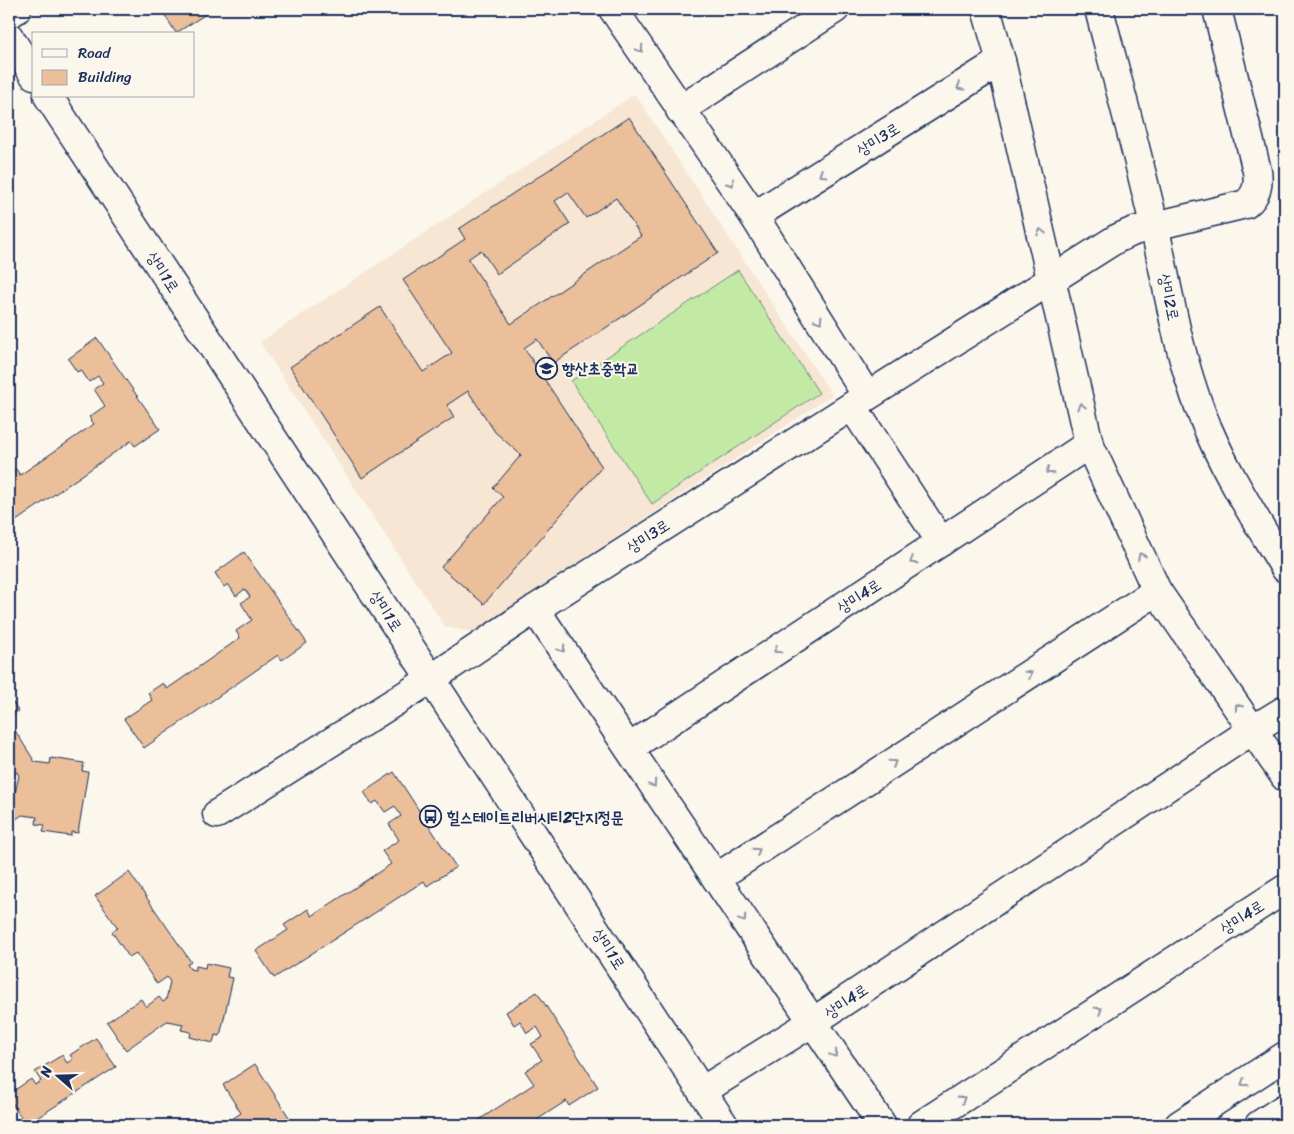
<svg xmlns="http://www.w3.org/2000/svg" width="1294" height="1134" viewBox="0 0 1294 1134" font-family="Sriracha,'Poor Story',sans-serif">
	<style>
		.built { fill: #f6e6d3 }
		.garden { fill: #c2eaa5; stroke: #6e8c82 }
		.building { fill: #eabf9a; stroke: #1b2f5e; fill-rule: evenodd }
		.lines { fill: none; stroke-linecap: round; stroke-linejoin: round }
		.minor-casing { stroke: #1b2f5e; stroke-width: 31 }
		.minor { stroke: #fbf7ec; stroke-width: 28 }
		.oneway { stroke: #8b93a5 }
		.labels { text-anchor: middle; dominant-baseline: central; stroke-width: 4; stroke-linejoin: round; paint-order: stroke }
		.street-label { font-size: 16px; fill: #1b2f5e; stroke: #fbf7ec }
		.poi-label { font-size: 16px; font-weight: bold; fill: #1b2f5e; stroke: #fbf7ec; text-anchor: start }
	</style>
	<rect width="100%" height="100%" fill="#fbf7ec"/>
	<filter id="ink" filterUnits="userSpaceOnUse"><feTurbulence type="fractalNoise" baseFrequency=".02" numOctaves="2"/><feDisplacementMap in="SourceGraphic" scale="10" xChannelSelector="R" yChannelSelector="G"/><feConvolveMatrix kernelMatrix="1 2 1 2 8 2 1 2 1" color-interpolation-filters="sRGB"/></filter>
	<g filter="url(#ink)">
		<!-- built -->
		<path class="built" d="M635,94L832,395L473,632L445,627L260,342Z"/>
		<!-- garden -->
		<path class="garden" d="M738,270L819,393L652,504L571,381Z"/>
		<!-- building -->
		<g class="building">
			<path d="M161,9H214L176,33Z"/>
			<path d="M629,117L718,253L553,363L537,339L524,348L602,467L484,604L441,567L503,497L493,488L521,455L495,432L468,391L447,405L454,417L362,478L290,367L380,307L423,372L452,353L403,280L465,239L459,229ZM568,192L586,218L616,198L641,236L511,324L468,259L481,250L497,274L570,224L555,201Z"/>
			<path d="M97,338L160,429L135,446L131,441L9,526V474L16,469L20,475L94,424L89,417L105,406L94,389L103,383L98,376L89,382L81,370L77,372L68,359Z"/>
			<path d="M244,552L307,643L282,660L278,655L144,748L124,719L152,700L148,693L163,683L167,689L240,638L236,631L252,620L241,603L250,597L245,589L236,596L228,584L224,587L215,573Z"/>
			<path d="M9,696L18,711L9,717Z"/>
			<path d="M9,721L35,762L50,764L51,758L84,763L82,771L88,772L78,833L71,832V836L43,832L45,825L36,824L37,817L22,815L9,824V798L15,793L19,776L17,772L13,775L9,769Z"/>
			<path d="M394,772L456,867L427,886L424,881L274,978L256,951L288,930L284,925L308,909L312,916L391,864L382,851L399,840L389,824L401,816L395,806L385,812L377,801L372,804L364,792Z"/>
			<path d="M129,872L191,962L187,964L190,969L195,970L196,966L205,968L206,963L229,968L227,977L233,978L220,1036L215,1035L213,1043L190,1037L191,1032L181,1030L183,1024L167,1021L126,1050L107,1022L141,999L146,1007L159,997L163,1002L166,1000L170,982L167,977L157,984L136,953L129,957L112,932L118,928L95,896Z"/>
			<path d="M537,992L598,1087L569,1106L566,1101L529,1125H471L534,1084L525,1071L542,1060L531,1044L543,1037L537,1027L527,1033L520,1021L514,1025L506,1012Z"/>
			<path d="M96,1038L116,1067L26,1125L9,1098V1094L31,1079L35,1085L41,1081L35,1072L62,1055L67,1063L73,1059L70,1055Z"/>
			<path d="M255,1064L294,1125H236L232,1119L241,1113L223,1085Z"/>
		</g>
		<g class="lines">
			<defs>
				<g id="minor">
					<path d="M613,9L754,216L867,396"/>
					<path d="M986,9L1001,61L1089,444L1157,591L1285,777"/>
					<path d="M1099,9C1118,82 1138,155 1155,229C1168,290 1178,353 1201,412C1222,467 1255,518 1285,568"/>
					<path d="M9,14L17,9"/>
					<path d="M9,37L34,75"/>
					<path d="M48,96L724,1125"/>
					<path d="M680,110L835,9"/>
					<path d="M754,216L1001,61"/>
					<path d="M852,406L941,542"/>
					<path d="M535,609L882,1125"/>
					<path d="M629,748L1089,444"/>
					<path d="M217,814L431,679L535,609L852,406L1116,239L1134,231L1246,204C1257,195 1259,185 1257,171L1217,9"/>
					<path d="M716,878L1157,591"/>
					<path d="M702,1091L813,1022L1254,729L1285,710"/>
					<path d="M921,1125L1285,889"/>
					<path d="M1179,1125L1285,1056"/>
					<path d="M1259,1125L1285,1108"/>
				</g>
			</defs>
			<!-- minor casing -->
			<use href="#minor" class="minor-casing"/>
			<!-- minor -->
			<use href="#minor" class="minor"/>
		</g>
		<!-- one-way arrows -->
		<defs><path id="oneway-chevron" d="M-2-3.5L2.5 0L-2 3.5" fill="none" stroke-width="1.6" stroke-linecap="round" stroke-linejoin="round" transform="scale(1.25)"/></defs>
		<g class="oneway">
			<use href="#oneway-chevron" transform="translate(640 49) rotate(56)"/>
			<use href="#oneway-chevron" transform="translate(960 87) rotate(148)"/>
			<use href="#oneway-chevron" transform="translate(822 174) rotate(148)"/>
			<use href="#oneway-chevron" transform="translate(731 183) rotate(55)"/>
			<use href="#oneway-chevron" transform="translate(1041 232) rotate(-103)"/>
			<use href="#oneway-chevron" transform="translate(819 320) rotate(58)"/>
			<use href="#oneway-chevron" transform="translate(1081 406) rotate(-103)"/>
			<use href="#oneway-chevron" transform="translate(1049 471) rotate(146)"/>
			<use href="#oneway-chevron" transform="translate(1141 556) rotate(-115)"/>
			<use href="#oneway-chevron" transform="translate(913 561) rotate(147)"/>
			<use href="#oneway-chevron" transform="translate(562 649) rotate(56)"/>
			<use href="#oneway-chevron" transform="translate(777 650) rotate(147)"/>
			<use href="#oneway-chevron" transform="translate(1029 674) rotate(-33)"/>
			<use href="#oneway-chevron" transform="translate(1238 707) rotate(-125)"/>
			<use href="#oneway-chevron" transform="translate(893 763) rotate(-33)"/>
			<use href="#oneway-chevron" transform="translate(653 784) rotate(56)"/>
			<use href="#oneway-chevron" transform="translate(757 851) rotate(-33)"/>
			<use href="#oneway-chevron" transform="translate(743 919) rotate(56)"/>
			<use href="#oneway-chevron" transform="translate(1099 1010) rotate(-33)"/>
			<use href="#oneway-chevron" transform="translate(834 1054) rotate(56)"/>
			<use href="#oneway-chevron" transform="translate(1244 1083) rotate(147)"/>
			<use href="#oneway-chevron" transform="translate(962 1099) rotate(-33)"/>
		</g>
	</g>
	<!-- icons -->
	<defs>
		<symbol id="school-ring" viewBox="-11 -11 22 22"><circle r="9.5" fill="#fbf7ec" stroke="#1b2f5e" stroke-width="1.5"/><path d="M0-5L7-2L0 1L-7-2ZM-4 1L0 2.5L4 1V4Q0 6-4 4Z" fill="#1b2f5e"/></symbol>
		<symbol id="bus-ring" viewBox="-11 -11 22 22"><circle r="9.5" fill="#fbf7ec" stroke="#1b2f5e" stroke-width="1.5"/><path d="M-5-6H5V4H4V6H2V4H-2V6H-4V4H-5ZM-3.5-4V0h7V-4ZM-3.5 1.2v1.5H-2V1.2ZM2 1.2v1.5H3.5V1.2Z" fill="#1b2f5e"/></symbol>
	</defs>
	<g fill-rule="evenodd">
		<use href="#school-ring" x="534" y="356" width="25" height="25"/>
		<use href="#bus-ring" x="418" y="804" width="25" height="25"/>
	</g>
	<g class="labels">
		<!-- street labels -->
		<g class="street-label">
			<text transform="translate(878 139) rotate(-32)">상미3로</text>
			<text transform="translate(163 272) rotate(57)">상미1로</text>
			<text transform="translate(1169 297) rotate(78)">상미2로</text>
			<text transform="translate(648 536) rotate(-33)">상미3로</text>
			<text transform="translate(859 596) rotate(-33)">상미4로</text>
			<text transform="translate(386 611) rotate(57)">상미1로</text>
			<text transform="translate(1242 917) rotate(-33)">상미4로</text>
			<text transform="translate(609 949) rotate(57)">상미1로</text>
			<text transform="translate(846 1001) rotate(-34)">상미4로</text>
		</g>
		<!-- poi labels -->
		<g class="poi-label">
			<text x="562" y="368">향산초중학교</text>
			<text x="447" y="817">힐스테이트리버시티2단지정문</text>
		</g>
	</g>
	<!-- margin -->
	<rect width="1294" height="1134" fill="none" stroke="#fbf7ec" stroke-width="30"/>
	<rect x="15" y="15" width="1264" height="1104" fill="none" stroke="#1b2f5e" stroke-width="2" filter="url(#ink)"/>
	<!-- legend -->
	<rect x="32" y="32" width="162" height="65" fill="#fbf7ec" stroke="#a1a7b3"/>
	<rect x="42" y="49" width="25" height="8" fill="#fbf7ec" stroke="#a1a7b3"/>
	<text x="78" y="58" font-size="15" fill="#1b2f5e">Road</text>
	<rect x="42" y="70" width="25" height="15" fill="#eabf9a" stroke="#a1a7b3"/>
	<text x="78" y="82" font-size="15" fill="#1b2f5e">Building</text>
	<!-- north arrow -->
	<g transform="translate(58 1076) rotate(290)" stroke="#fbf7ec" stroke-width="4" paint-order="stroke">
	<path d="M0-4L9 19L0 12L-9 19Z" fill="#1b2f5e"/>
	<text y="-8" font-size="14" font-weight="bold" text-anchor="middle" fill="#1b2f5e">N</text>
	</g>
</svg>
